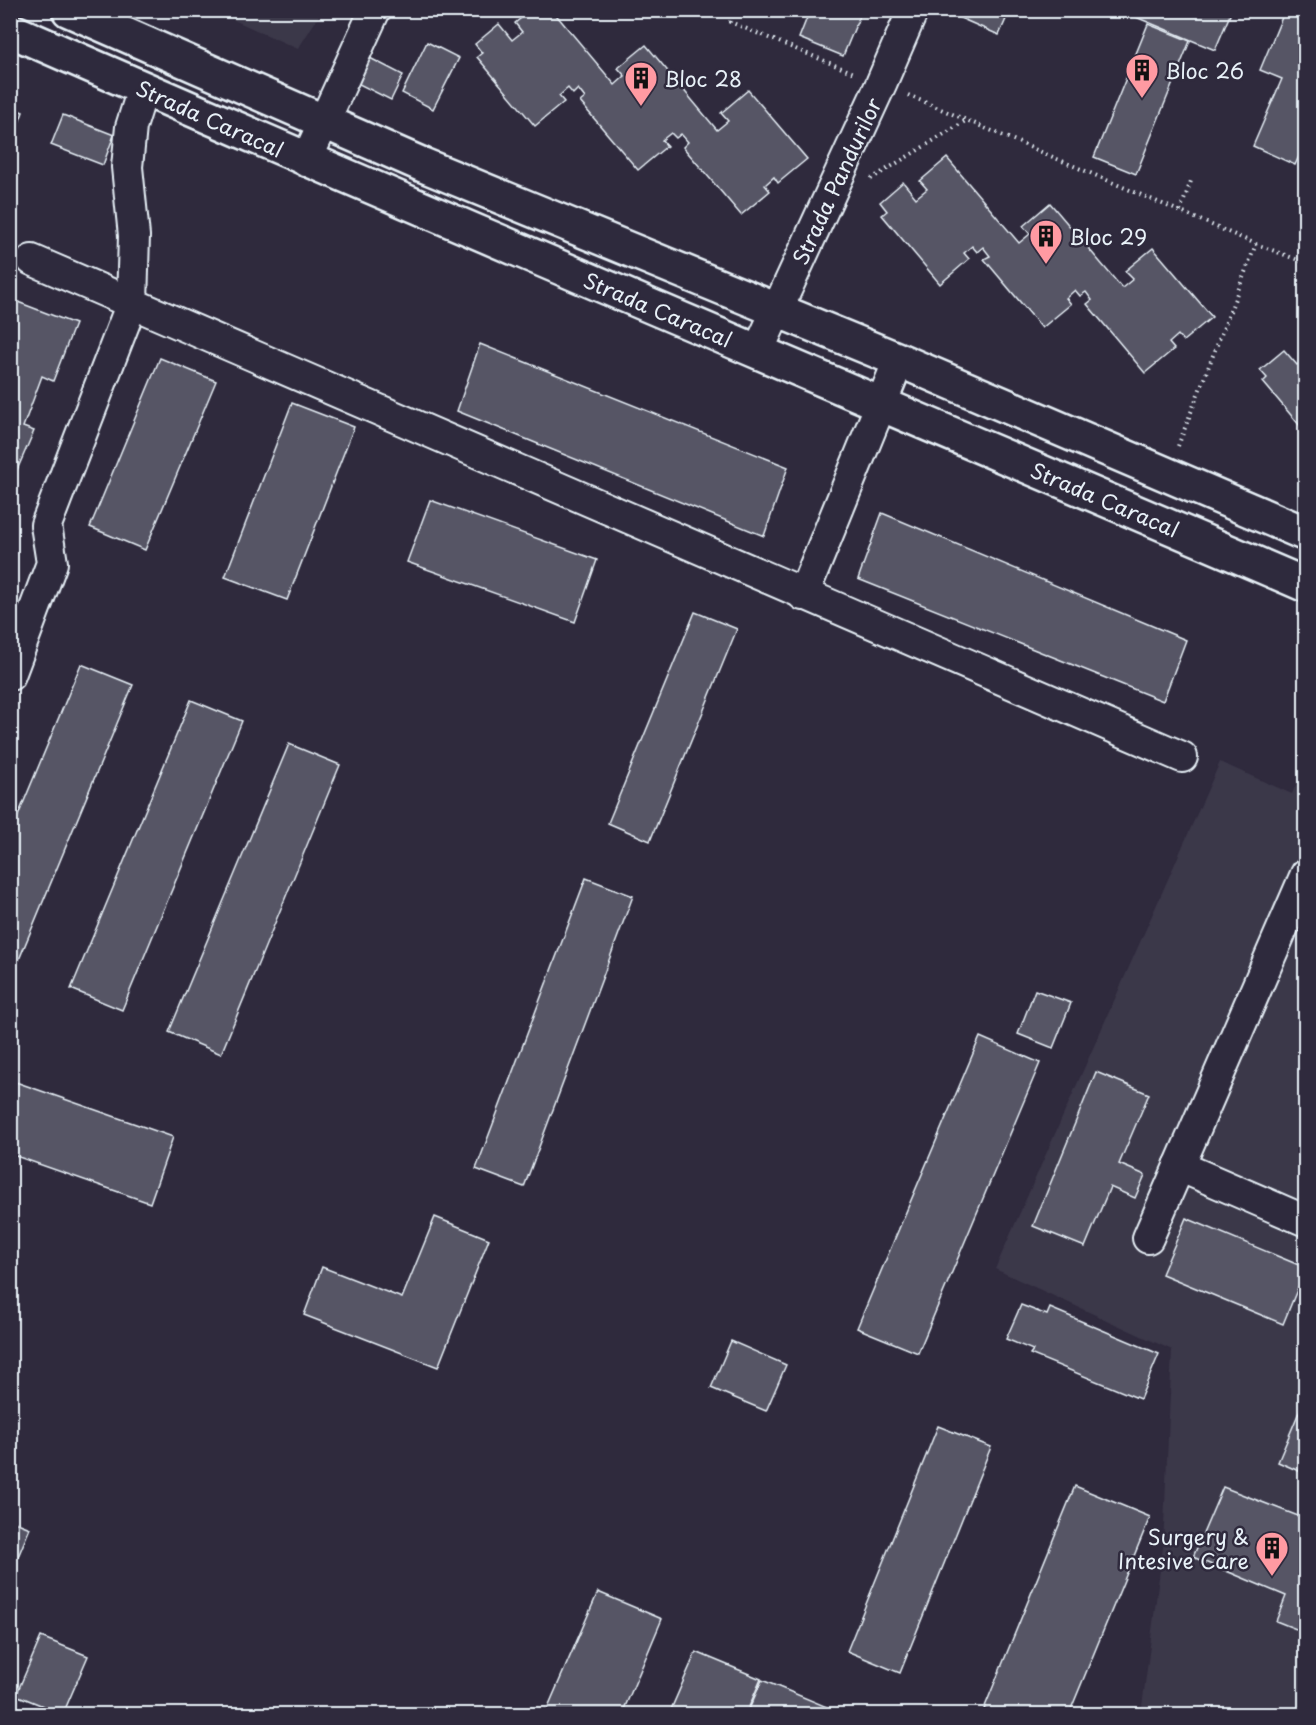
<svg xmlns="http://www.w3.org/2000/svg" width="1316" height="1725" viewBox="0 0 1316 1725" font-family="'Playpen Sans',sans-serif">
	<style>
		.built { fill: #3b3749 }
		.building { fill: #575565; stroke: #e8f1f8; stroke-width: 1.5 }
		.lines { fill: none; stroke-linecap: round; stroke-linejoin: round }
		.minor-casing { stroke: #e8f1f8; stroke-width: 34 }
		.major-casing { stroke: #e8f1f8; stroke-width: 38 }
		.path { stroke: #e8f1f8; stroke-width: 4; stroke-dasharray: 1.5 4.5; stroke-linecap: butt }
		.minor { stroke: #2f2a3d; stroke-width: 30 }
		.major { stroke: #2f2a3d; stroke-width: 33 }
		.labels { text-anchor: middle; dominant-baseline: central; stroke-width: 5; stroke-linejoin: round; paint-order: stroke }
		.poi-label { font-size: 21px; fill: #e8f1f8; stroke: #2f2a3d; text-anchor: start }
		.street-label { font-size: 21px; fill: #e8f1f8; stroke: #2f2a3d }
	</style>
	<rect width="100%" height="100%" fill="#2f2a3d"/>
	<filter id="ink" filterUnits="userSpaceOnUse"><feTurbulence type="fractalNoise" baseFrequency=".0167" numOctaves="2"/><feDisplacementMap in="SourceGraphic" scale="12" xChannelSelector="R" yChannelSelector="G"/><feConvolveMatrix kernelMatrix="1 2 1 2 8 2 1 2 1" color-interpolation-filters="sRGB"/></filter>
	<g filter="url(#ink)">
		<!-- built -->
		<g class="built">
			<path d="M214,11H322L298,49Z"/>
			<path d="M1220,762L1292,794L1305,762V1714H1141L1163,1547L1172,1350L995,1269Z"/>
		</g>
		<!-- building -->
		<g class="building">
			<path d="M531,10H552L615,85L625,76L618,68L646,45L717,130L728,121L721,113L748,90L807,159L778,183L774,177L765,185L770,191L741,215L683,147L688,142L681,134L676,138L671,133L662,140L667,146L638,170L580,102L585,98L578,89L573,94L568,88L559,96L564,102L535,126L477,57L482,53L475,44L499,24L512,40L522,32L515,23Z"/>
			<path d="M810,10H862L843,56L799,38Z"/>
			<path d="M961,10H1010L999,35L958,17Z"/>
			<path d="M1119,10H1232L1215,50Z"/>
			<path d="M1285,10H1306V79L1301,89L1306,90V141L1295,165L1253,146L1282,79L1260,70Z"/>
			<path d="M1148,24L1190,41L1136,174L1094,157Z"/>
			<path d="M427,42L459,58L433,109L402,93Z"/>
			<path d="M366,56L403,75L391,100L353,81Z"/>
			<path d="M10,107L23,112L10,147Z"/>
			<path d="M63,115L114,135L103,165L51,145Z"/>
			<path d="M947,158L1019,243L1030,234L1023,226L1050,203L1122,288L1133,279L1125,271L1153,248L1212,317L1183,341L1178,335L1169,343L1174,349L1145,373L1087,304L1092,300L1086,292L1080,296L1075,290L1066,298L1071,304L1042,328L984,259L990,256L983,247L977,252L972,246L964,253L969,259L940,284L882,215L887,211L880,202L903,182L916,198L927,189L920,181Z"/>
			<path d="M10,299L75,324L53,381L42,376L23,427L34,431L10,486Z"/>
			<path d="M480,344L788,467L764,536L457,411Z"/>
			<path d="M1284,350L1297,365L1306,358V433L1263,382L1267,378L1260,370Z"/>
			<path d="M160,358L216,381L145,550L90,527Z"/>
			<path d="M292,403L354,427L287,600L225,577Z"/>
			<path d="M430,500L597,560L575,622L407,562Z"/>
			<path d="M882,513L1186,640L1163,701L858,579Z"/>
			<path d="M695,612L737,629L650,841L608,823Z"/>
			<path d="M81,664L133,685L13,974L10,973V835Z"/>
			<path d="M191,700L242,721L122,1010L71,989Z"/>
			<path d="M289,744L340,765L221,1054L169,1032Z"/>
			<path d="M586,878L633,896L524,1187L476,1169Z"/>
			<path d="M1035,990L1071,1003L1053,1048L1018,1034Z"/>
			<path d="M980,1037L1040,1063L918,1353L857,1328Z"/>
			<path d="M1096,1072L1149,1094L1119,1164L1145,1175L1135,1198L1110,1187L1085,1247L1033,1226Z"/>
			<path d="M10,1080L173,1137L150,1203L10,1154Z"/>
			<path d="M435,1217L489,1239L438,1367L304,1315L322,1267L402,1298Z"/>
			<path d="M1186,1218L1306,1268L1283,1324L1162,1274Z"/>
			<path d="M1021,1305L1047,1315L1050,1308L1159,1354L1140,1399L1030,1354L1033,1350L1006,1339Z"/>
			<path d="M731,1341L786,1365L766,1411L711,1388Z"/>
			<path d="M1302,1405L1306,1406V1474L1278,1462Z"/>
			<path d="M938,1426L991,1447L900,1673L847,1651Z"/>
			<path d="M1075,1486L1150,1517L1069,1714H997L984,1709Z"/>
			<path d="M1223,1487L1306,1519V1633L1276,1621L1286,1596L1193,1557Z"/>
			<path d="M10,1520L30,1528L10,1576Z"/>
			<path d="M598,1592L662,1619L622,1714H545Z"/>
			<path d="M41,1637L88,1656L63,1714L16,1695Z"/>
			<path d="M696,1652L761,1679L746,1714H669Z"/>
			<path d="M762,1680L827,1707L823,1714H747Z"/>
			<path d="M829,1708L844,1714H826Z"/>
		</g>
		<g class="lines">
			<defs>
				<g id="minor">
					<path d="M306,161L375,10"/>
					<path d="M32,260L1182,757"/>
					<path d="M758,351L881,84L913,10"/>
					<path d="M803,595L899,360"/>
					<path d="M10,675L52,563L46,525L132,303L134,236L127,167L131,127L143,89"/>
					<path d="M1179,1166L1306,1221"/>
					<path d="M1148,1238L1306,874"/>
				</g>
				<g id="major">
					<path d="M69,10L423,165L899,360L1306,534"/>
					<path d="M10,30C440,219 874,400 1306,585"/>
				</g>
			</defs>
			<!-- minor casing -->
			<use href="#minor" class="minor-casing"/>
			<!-- major casing -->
			<use href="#major" class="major-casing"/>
			<!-- path -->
			<g class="path">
				<path d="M735,10L730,22L854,73"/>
				<path d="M908,95L1256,244L1306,263"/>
				<path d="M871,179L967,120"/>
				<path d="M1180,211L1191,181"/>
				<path d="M1178,446L1256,244"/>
			</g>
			<!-- minor -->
			<use href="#minor" class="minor"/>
			<!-- major -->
			<use href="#major" class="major"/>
		</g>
	</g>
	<!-- icons -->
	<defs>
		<symbol id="building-pin" viewBox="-11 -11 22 30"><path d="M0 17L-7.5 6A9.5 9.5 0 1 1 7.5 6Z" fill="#ff9aa2" stroke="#2f2a3d"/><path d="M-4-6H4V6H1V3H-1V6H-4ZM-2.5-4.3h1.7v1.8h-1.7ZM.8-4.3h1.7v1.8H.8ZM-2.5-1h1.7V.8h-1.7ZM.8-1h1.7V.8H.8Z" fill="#111"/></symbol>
	</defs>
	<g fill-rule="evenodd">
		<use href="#building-pin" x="1123" y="51" width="38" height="52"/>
		<use href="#building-pin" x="622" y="59" width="38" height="52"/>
		<use href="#building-pin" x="1027" y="217" width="38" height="52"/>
		<use href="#building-pin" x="1253" y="1529" width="38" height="52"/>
	</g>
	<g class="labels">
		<!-- poi labels -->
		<g class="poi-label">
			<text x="1165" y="70">Bloc 26</text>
			<text x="664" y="78">Bloc 28</text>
			<text x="1069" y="236">Bloc 29</text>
			<text x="1249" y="1536" text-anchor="end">Surgery &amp;<tspan x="1249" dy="24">Intesive Care</tspan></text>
		</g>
		<!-- street labels -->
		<g class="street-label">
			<text transform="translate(210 118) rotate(24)">Strada Caracal</text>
			<text transform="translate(836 181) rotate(-65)">Strada Pandurilor</text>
			<text transform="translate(658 309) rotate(23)">Strada Caracal</text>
			<text transform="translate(1105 499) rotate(23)">Strada Caracal</text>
		</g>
	</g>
	<!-- margin -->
	<rect width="1316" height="1725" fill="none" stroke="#2f2a3d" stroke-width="36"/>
	<rect x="18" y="18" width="1280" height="1689" fill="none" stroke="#e8f1f8" stroke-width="2" filter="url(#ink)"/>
</svg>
